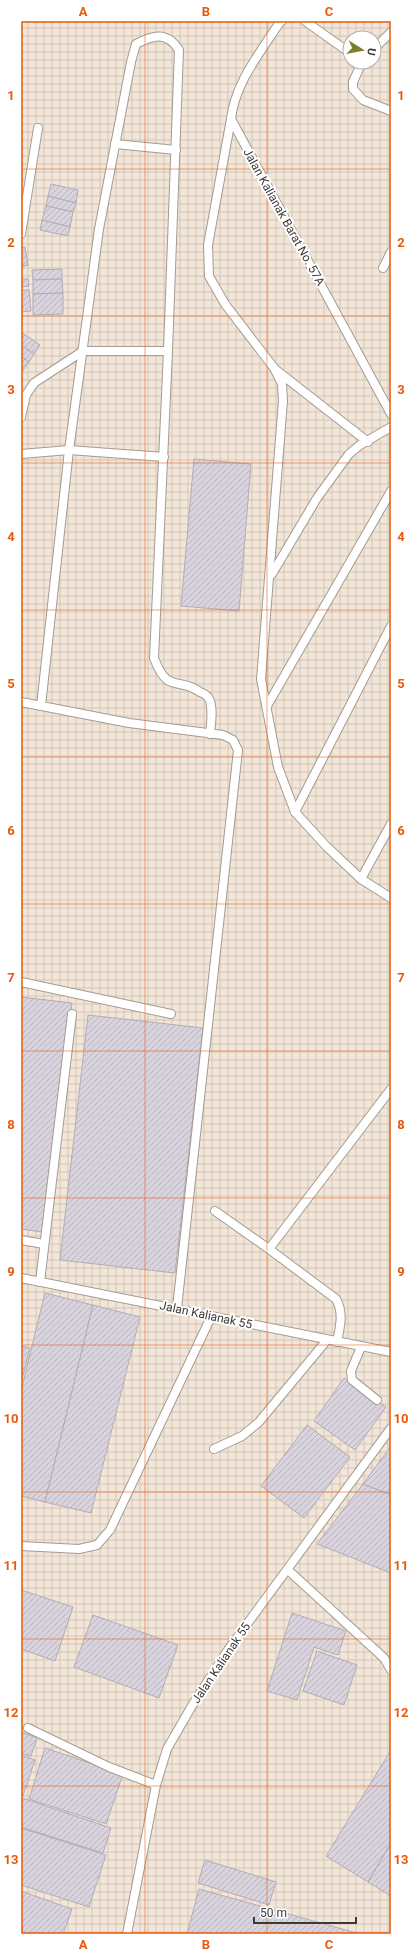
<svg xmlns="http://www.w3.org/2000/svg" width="412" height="1955" viewBox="0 0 412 1955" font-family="Roboto,sans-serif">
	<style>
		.industrial { fill: url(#industrial-grid); fill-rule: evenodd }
		.building { fill: url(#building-hatch); stroke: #b2acb5 }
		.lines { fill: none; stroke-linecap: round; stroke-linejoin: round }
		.lane-casing { stroke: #a39c93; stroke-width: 10 }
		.lane { stroke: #fff; stroke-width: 8 }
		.grid { fill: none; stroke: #e8590c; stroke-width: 1; stroke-opacity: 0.55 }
		.labels { text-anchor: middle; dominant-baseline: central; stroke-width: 4; stroke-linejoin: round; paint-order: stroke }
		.street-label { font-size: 12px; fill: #3d3a36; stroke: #fff }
		.neatline { fill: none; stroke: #e8590c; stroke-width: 1.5 }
		.grid-label { font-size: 13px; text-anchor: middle; font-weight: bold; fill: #e8590c }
	</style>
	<defs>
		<pattern id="industrial-grid" width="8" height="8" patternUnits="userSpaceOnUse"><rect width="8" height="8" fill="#f3e6d8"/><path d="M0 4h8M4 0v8" fill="none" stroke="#d1c6ba"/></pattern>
		<pattern id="building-hatch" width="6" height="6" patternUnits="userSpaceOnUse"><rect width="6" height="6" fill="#d9d3dd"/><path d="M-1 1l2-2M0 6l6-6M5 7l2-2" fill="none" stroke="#bbb6be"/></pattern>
	</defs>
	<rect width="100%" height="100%" fill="#f9f2e9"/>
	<!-- industrial -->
	<path class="industrial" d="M21,21H391V1934H21ZM350,38H374V62H350Z"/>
	<!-- building -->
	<g class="building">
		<path d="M51,184L78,190L76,203L48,196Z"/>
		<path d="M48,196L76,203L73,212L46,206Z"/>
		<path d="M46,206L73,212L70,227L42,220Z"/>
		<path d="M42,220L70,227L68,236L40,230Z"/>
		<path d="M25,247L28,265L21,267V248Z"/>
		<path d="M62,269V279L33,280L32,270Z"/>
		<path d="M21,279H28L29,286L21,287Z"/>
		<path d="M62,279L63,293L33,294V280Z"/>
		<path d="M21,290H29L31,311L21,312Z"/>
		<path d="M63,293V314L33,315V294Z"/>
		<path d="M21,332L40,345L34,354L21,345Z"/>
		<path d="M21,345L34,354L29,362L21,356Z"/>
		<path d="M21,356L29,362L21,373Z"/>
		<path d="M194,459L251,464L239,611L181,606Z"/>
		<path d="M21,997L72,1003L42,1232L21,1229Z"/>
		<path d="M88,1015L203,1028L175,1273L60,1260Z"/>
		<path d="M45,1293L93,1305L45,1502L21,1496V1391Z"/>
		<path d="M93,1305L140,1317L91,1513L45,1502Z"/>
		<path d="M21,1346L30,1348L21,1383Z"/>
		<path d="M344,1378L386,1407L355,1450L314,1421Z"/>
		<path d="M307,1425L350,1457L304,1518L261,1486Z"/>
		<path d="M391,1446V1495L363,1484Z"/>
		<path d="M363,1484L391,1495V1573L317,1544Z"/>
		<path d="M21,1590L73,1607L55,1661L21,1649Z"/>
		<path d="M292,1613L346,1631L338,1655L314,1647L297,1700L267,1691Z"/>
		<path d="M93,1615L178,1645L159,1698L74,1667Z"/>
		<path d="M317,1651L357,1665L344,1705L303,1691Z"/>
		<path d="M21,1732L37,1738L31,1756L21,1753Z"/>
		<path d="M45,1748L123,1774L106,1824L29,1799Z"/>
		<path d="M391,1750V1843L368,1882L326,1856Z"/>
		<path d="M21,1755L35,1760L23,1796L21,1795Z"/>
		<path d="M22,1798L111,1828L103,1853L21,1827Z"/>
		<path d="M21,1828L106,1855L89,1907L21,1885Z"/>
		<path d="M391,1843V1896L368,1882Z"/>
		<path d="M205,1860L276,1882L269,1905L198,1883Z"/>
		<path d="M199,1889L360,1934H187Z"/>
		<path d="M21,1891L72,1909L63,1934H21Z"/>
	</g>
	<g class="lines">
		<defs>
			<g id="lane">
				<path d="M282,21L280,22C260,53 235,83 231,119L391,414"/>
				<path d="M305,21L350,53"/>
				<path d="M374,49L391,32"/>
				<path d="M362,62L353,82V89L363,100L391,111"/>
				<path d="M231,119L208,245L209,276L225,304L274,368L282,384L283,401L261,679L278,767L295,812L326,846L361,879L391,898"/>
				<path d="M115,144L176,150"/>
				<path d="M21,234L38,128"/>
				<path d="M383,268L391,252"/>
				<path d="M276,370L368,442"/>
				<path d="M21,417L26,395L34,383L83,351H168"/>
				<path d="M21,454L69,450L164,457"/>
				<path d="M272,574L317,498L349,454L360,445L391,427"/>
				<path d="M21,702L129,723L223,735L233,740L238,750L177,1308"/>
				<path d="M41,706L69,450L99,229L131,62L136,44C153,35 167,31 179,50L168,351L154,658C168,695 178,676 200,692C203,693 206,695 208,697C214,706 211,723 210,734"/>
				<path d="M267,706L391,491"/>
				<path d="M295,812L391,626"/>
				<path d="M361,879L391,824"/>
				<path d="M21,982L171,1014"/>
				<path d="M215,1211L269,1249"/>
				<path d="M21,1240L44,1244"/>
				<path d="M21,1278L391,1352"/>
				<path d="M40,1282L72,1014"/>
				<path d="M337,1342C340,1327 344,1313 336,1299L269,1249L391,1089"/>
				<path d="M361,1347L351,1371L352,1380L377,1400"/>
				<path d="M214,1449L242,1436L259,1422L327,1340"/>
				<path d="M21,1546L79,1549L97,1545L110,1530L211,1317"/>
				<path d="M288,1570L384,1658L391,1670"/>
				<path d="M28,1728L109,1767L156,1785"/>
				<path d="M127,1934L156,1785L167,1749L193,1704L228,1650L391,1428"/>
			</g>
		</defs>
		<!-- lane casing -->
		<use href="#lane" class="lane-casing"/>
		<!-- lane -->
		<use href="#lane" class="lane"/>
	</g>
	<!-- grid -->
	<path class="grid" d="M145,21V1934M267,21V1934M21,169H391M21,316H391M21,463H391M21,610H391M21,757H391M21,904H391M21,1051H391M21,1198H391M21,1345H391M21,1492H391M21,1639H391M21,1786H391"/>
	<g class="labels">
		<!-- street labels -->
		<g class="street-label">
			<text transform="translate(284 217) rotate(61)">Jalan Kalianak Barat No. 57A</text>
			<text transform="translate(206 1315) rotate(12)">Jalan Kalianak 55</text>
			<text transform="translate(221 1663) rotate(-56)">Jalan Kalianak 55</text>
		</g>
	</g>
	<!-- border -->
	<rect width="412" height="1955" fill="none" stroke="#ffffff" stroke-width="44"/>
	<!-- north arrow -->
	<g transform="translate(362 50) rotate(101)"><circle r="19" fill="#ffffff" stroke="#b1b0af"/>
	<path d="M0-3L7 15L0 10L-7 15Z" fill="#7d8029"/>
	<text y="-6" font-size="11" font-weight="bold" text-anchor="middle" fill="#3d3a36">U</text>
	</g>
	<!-- scale -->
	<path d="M254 1917v6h102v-6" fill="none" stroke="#3d3a36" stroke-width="2"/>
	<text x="260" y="1917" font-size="12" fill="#3d3a36" stroke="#ffffff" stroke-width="3" paint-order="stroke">50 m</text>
	<rect x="22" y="22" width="368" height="1911" class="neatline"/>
	<g class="grid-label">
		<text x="83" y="16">A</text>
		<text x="206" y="16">B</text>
		<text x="329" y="16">C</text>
		<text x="11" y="100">1</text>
		<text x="401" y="100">1</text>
		<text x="11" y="247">2</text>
		<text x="401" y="247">2</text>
		<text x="11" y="394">3</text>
		<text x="401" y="394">3</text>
		<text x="11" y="541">4</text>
		<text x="401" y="541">4</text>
		<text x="11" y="688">5</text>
		<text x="401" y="688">5</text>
		<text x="11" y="835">6</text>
		<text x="401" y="835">6</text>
		<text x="11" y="982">7</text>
		<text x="401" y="982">7</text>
		<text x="11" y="1129">8</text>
		<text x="401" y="1129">8</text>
		<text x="11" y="1276">9</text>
		<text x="401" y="1276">9</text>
		<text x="11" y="1423">10</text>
		<text x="401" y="1423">10</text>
		<text x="11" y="1570">11</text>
		<text x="401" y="1570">11</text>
		<text x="11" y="1717">12</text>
		<text x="401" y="1717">12</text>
		<text x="11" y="1864">13</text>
		<text x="401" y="1864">13</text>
		<text x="83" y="1949">A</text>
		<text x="206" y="1949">B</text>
		<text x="329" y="1949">C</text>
	</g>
</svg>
